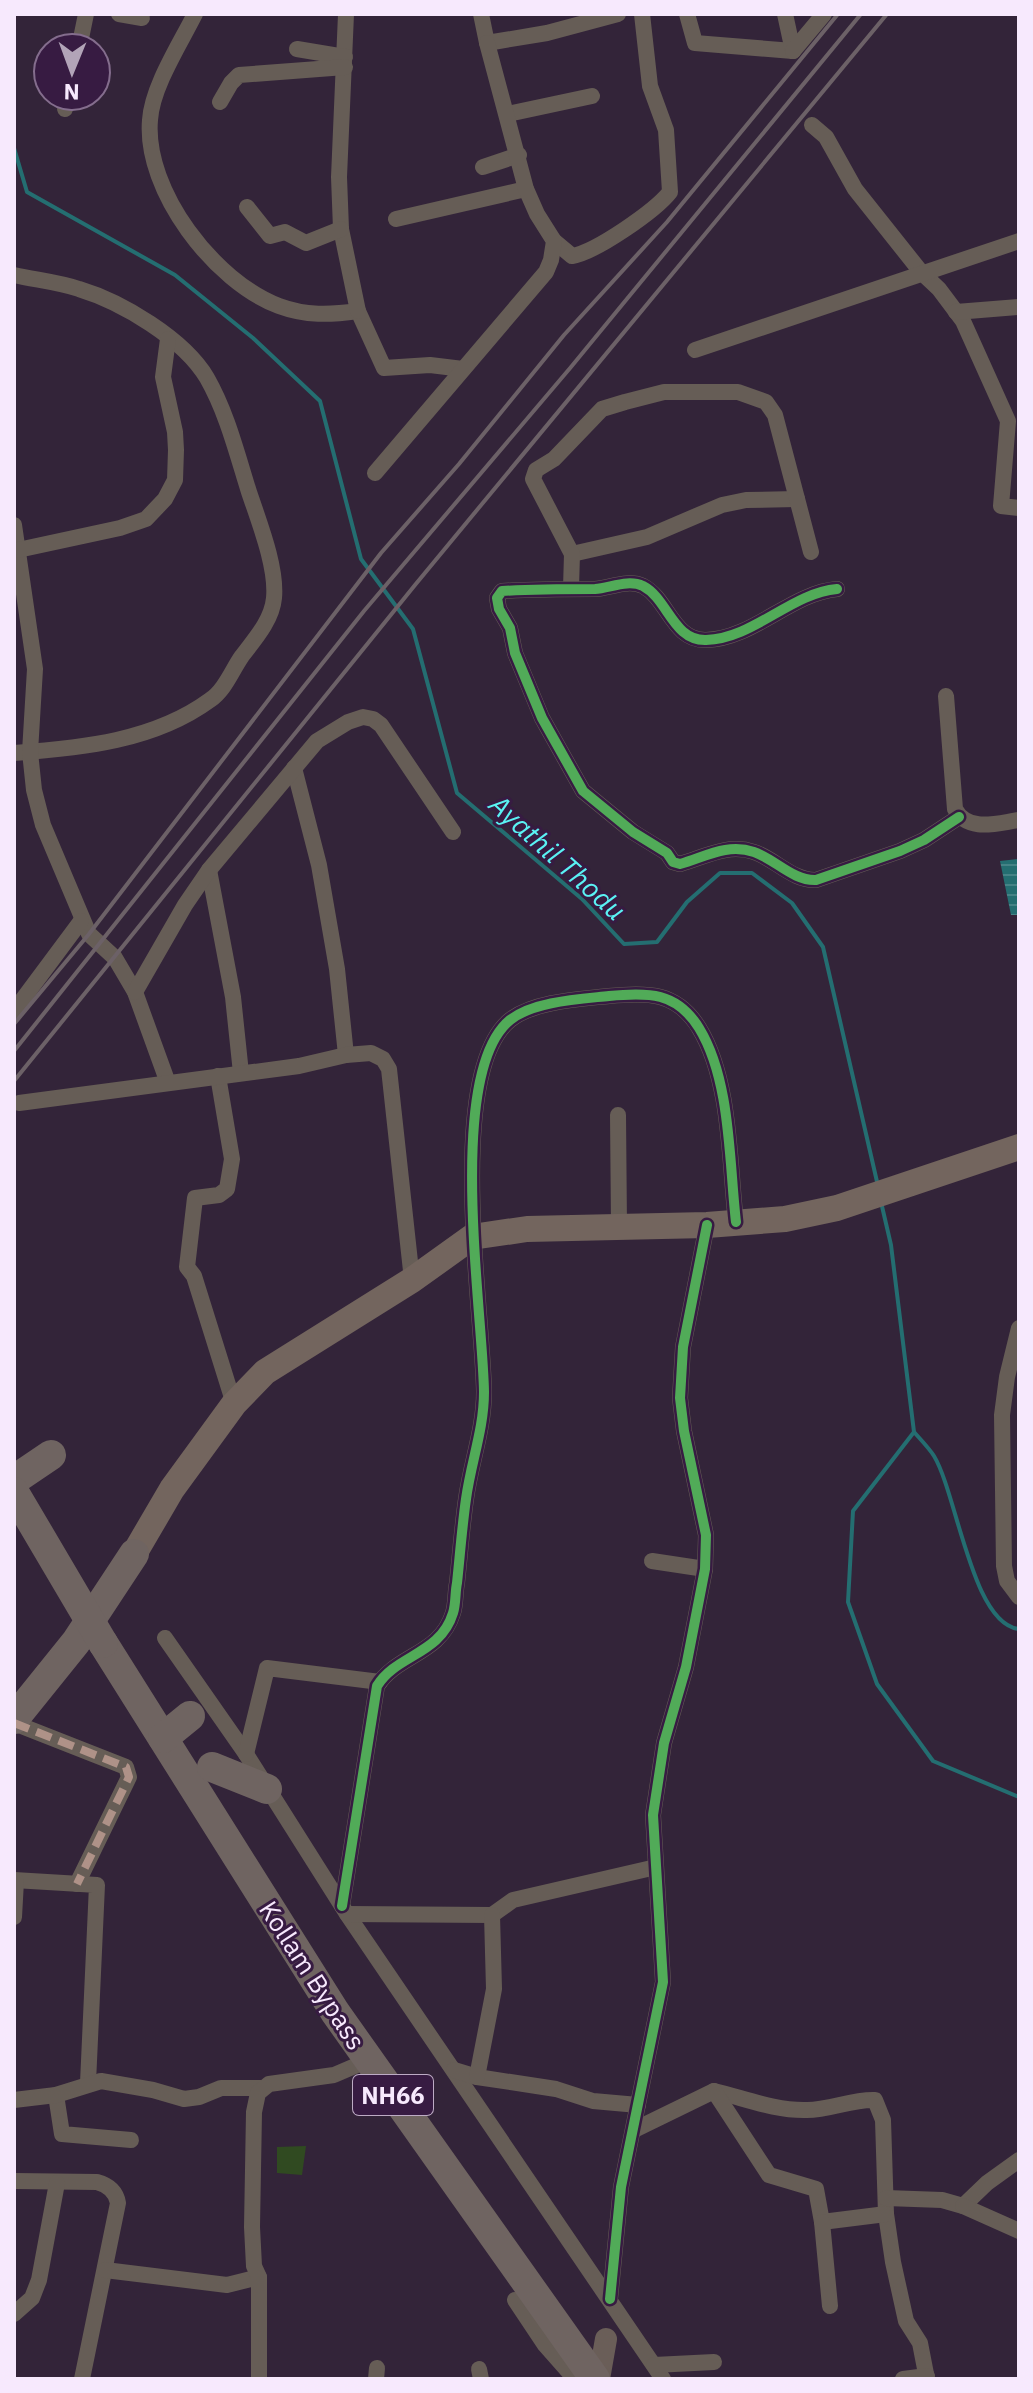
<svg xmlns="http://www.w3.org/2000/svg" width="1033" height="2393" viewBox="0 0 1033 2393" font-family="'IBM Plex Sans',sans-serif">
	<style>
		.pitch { fill: #304a21 }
		.water { fill: url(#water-rules) }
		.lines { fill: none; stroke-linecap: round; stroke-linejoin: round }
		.stream { stroke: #246e71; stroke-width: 4 }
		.street { stroke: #665d56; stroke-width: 16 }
		.secondary { stroke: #6a5e58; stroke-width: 22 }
		.primary { stroke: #73655e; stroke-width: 26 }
		.highway { stroke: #6f6461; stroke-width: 30 }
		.rail { stroke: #6c6167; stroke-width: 4 }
		.highway-bridge { stroke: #6f6461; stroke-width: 30 }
		.quiet { stroke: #af9288; stroke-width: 8; stroke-dasharray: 16 8; stroke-linecap: butt }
		.cycleway-casing { stroke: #371b42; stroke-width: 15 }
		.cycleway { stroke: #51ab58; stroke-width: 10 }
		.labels { text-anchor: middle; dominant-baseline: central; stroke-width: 6; stroke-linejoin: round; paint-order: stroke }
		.shield { fill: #371b42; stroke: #bdabc5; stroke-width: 2 }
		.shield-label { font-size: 24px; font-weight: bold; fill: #f7e9fd }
		.street-label { font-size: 26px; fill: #f7e9fd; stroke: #371b42 }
		.water-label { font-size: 28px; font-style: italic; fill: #5af2f4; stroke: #371b42 }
	</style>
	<defs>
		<pattern id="water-rules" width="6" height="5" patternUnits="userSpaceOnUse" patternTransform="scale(2)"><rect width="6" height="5" fill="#246e71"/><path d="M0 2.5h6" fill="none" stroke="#458386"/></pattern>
	</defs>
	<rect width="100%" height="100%" fill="#332439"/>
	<!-- pitch -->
	<path class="pitch" d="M306,2146L302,2175L277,2173V2147Z"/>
	<!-- water -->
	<path class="water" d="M1019,859V915H1011L1000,861Z"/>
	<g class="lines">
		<!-- stream -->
		<g class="stream">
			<path d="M14,148L27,192L175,275L253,338L320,401L361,559L413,629L457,793L582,899L624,944L657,942L687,902L720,873H752L792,903L823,947L878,1186"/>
			<path d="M881,1202L891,1245L914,1432L853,1511L848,1602L877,1684L933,1761L1019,1797"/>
			<path d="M914,1432C921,1440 929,1448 934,1456C957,1494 972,1624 1019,1629"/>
		</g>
		<!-- street -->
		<g class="street">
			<path d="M119,14L142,18"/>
			<path d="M195,14C180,44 152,87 150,120C144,191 215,282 279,306C306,316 330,315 358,311L384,368L430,365L463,369"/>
			<path d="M346,14L339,177L341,229L358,311"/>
			<path d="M481,14L487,43L547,33L618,14"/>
			<path d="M687,14L695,43L793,51"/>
			<path d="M785,14L793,51"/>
			<path d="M79,48L86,14"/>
			<path d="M297,49L345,57"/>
			<path d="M793,51L824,14"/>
			<path d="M220,102L231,83L239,75L345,67"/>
			<path d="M65,109L68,96"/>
			<path d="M508,114L592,96"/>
			<path d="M812,125L826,137L855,189L921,272L939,289L963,321L1008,421L1001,506L1019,508"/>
			<path d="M483,167L519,155"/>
			<path d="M247,207L270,236L285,232L306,243L341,229"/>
			<path d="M396,219L526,189"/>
			<path d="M554,241L572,256C596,252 655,211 670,192L666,130L650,86L642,14"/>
			<path d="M14,275C36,280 58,282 79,289C122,302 184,339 207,378C227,413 237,454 249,492C259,522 277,567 274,598C272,620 255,639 242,656C232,670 225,690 210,700C154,741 82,748 14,753"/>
			<path d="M956,312L1019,307"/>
			<path d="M695,350L1019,241"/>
			<path d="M375,473L546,272L551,260L554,241L537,214L526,189L487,43"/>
			<path d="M14,525L35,669L30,752L34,790L43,825L89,934L115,958L135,992L168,1083"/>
			<path d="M18,550L120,528L146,519L165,499L175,480L176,450L175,432L163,377L168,339"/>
			<path d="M572,554L647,537L722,505L746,500L797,499"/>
			<path d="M571,588L572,554L533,479L536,470L554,459L602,409L625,402L664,392H738L766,402L775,415L811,552"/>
			<path d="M837,589C791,593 753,639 706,640C673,641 668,599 643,586C628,579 610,588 595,589C564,589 533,589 502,591L497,598L499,609L510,628L515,653L542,718L583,791L633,832L667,853L673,862L680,864C705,857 727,843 754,852C775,859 793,881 816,880L900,851L924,840L959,817"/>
			<path d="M946,696L955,809C968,833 997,823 1019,820"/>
			<path d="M294,768L319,865L337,969L346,1055"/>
			<path d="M209,870L233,997L241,1073"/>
			<path d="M135,992L185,905L209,870L317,741L348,722L363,717L373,719L381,725L453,832"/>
			<path d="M14,1011L81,921"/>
			<path d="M218,1076L232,1159L227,1189L219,1195L195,1198L187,1267L194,1276L234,1404"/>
			<path d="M19,1103L299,1066L346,1055L371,1053L383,1059L389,1069L412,1280"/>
			<path d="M618,1115L619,1226"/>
			<path d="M1019,1328L1007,1377L1002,1415L1004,1566L1007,1581L1019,1597"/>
			<path d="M652,1561L705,1569"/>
			<path d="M165,1638L246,1754L347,1914L663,2379"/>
			<path d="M14,1723L126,1767L129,1777L77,1884"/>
			<path d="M246,1754L267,1668L380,1682"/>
			<path d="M14,1880L97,1885L88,2083"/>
			<path d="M342,1906L377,1686C397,1654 440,1655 453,1613C456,1604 455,1592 457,1583C460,1555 462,1527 466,1499C471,1462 484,1429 484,1392C483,1312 445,1073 510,1020C534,1001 581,999 609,996C648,992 677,992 699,1028C731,1080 729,1162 736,1222"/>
			<path d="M347,1914L492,1915L513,1900L656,1867"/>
			<path d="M14,1917L16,1881"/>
			<path d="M454,2070L477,2077L556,2089L593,2101L638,2105"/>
			<path d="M477,2077L494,1989L492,1915"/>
			<path d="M714,2091C744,2098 775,2111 807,2110C830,2110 852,2099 875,2100L883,2120L886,2214L893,2262L906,2321L920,2343L927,2379"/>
			<path d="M56,2095L62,2134L131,2140"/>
			<path d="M14,2100L56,2095L101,2081L153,2090L184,2099L199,2097L221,2088H262"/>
			<path d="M634,2130L714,2091L769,2175L816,2189L822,2222L886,2214"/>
			<path d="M14,2181L97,2182C108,2185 116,2191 118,2203L82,2379"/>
			<path d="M886,2198L942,2200L963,2206L987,2183L1019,2160"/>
			<path d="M963,2206L1019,2231"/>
			<path d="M822,2222L830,2306"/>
			<path d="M105,2270L227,2285L259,2277"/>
			<path d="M610,2299L621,2187L663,1982L653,1815L664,1743L686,1667L705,1569L706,1535L684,1431L680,1398L683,1347L707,1225"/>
			<path d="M515,2300L545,2345L575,2379"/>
			<path d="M14,2314L32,2298L39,2280L57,2183"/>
			<path d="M654,2365L714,2362"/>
			<path d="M479,2369L481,2379"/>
			<path d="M259,2379V2277L254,2266L252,2227L254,2112L258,2093L269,2084L334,2075L369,2060"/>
			<path d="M376,2379L377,2368"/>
			<path d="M903,2379L927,2376"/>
		</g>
		<!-- secondary -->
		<path class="secondary" d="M599,2379L606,2339"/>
		<!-- primary -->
		<path class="primary" d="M134,1554L172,1489L234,1404L265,1372L412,1280L472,1237L527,1229L707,1225L785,1219L837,1208L1019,1147"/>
		<!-- highway -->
		<g class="highway">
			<path d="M14,1480L51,1455"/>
			<path d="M103,1643L335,2012L595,2379"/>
			<path d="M14,1719L76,1642L134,1554"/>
			<path d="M163,1738L190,1716"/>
			<path d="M212,1767L267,1789"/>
		</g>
		<!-- rail -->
		<g class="rail">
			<path d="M14,1024L89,934L381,553L459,464L564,335L667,222L838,14"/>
			<path d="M14,1051L364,611L571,367L861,14"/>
			<path d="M14,1081L415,585L887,14"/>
		</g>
		<!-- highway-bridge -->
		<path class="highway-bridge" d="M14,1492L103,1643"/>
		<!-- quiet -->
		<path class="quiet" d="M14,1723L126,1767L129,1777L77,1884"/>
		<defs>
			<g id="cycleway">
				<path d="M837,589C791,593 753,639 706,640C673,641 668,599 643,586C628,579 610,588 595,589C564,589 533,589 502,591L497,598L499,609L510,628L515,653L542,718L583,791L633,832L667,853L673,862L680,864C705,857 727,843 754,852C775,859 793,881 816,880L900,851L924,840L959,817"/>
				<path d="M342,1906L377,1686C397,1654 440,1655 453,1613C456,1604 455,1592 457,1583C460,1555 462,1527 466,1499C471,1462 484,1429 484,1392C483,1312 445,1073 510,1020C534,1001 581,999 609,996C648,992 677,992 699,1028C731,1080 729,1162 736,1222"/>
				<path d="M610,2299L621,2187L663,1982L653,1815L664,1743L686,1667L705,1569L706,1535L684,1431L680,1398L683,1347L707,1225"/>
			</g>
		</defs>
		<!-- cycleway casing -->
		<use href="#cycleway" class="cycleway-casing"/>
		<!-- cycleway -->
		<use href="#cycleway" class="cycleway"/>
	</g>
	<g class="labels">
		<!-- shield labels -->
		<rect class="shield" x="353" y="2075" width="80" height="40" rx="6"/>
		<g class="shield-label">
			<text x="393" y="2095">NH66</text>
		</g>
		<!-- street labels -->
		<g class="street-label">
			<text transform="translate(313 1975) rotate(57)">Kollam Bypass</text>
		</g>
		<!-- water labels -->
		<g class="water-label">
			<text transform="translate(558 857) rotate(42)">Ayathil Thodu</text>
		</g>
	</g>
	<!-- border -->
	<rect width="1033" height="2393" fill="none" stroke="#f7e9fd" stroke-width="32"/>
	<!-- north arrow -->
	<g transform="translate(72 72) rotate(181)"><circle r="38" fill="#371b42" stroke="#846d8d" stroke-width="2"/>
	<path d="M0-6L14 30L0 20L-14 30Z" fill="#b2a4b8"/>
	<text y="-12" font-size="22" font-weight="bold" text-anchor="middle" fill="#f7e9fd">N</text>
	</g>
</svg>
